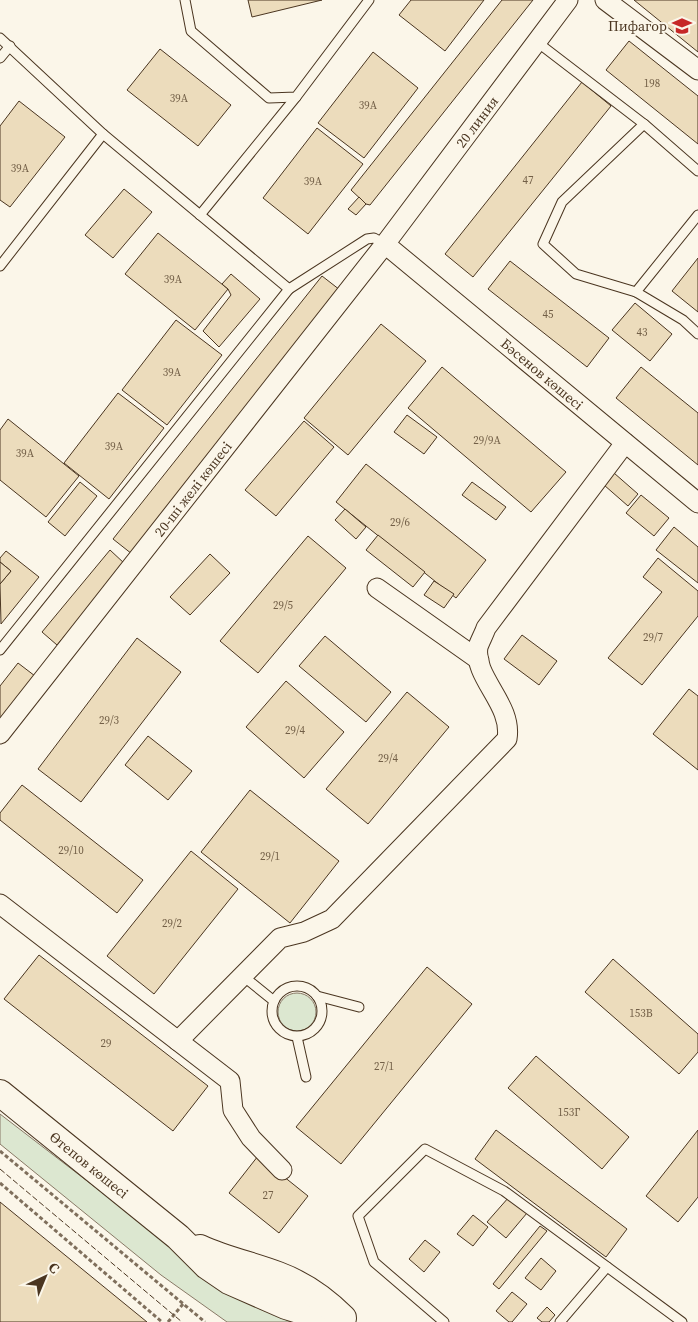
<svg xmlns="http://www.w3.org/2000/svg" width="698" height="1322" viewBox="0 0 698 1322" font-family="'Source Serif 4',serif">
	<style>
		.green { fill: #dce7d0; stroke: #887966 }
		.building { fill: #ecdcbc; stroke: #4a3520 }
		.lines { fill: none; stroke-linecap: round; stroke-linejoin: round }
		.lane-casing { stroke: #4a3520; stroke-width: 11 }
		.street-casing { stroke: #4a3520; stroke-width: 21 }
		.secondary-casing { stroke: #4a3520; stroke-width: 28 }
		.path { stroke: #7f6f5c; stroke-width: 3; stroke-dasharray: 4 2.5; stroke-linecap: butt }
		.lane { stroke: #fbf6e9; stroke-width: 9 }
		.street { stroke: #fbf6e9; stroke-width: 19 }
		.secondary { stroke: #fbf6e9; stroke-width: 26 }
		.fence { stroke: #4a3520; stroke-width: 1; stroke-dasharray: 6 2.5; stroke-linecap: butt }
		.labels { text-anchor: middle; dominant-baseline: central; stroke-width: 4; stroke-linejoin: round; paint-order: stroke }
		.number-label { font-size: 11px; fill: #725f47 }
		.poi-label { font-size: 14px; fill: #4a3520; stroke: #fbf6e9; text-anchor: end }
		.street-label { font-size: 14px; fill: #4a3520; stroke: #fbf6e9 }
	</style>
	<rect width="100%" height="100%" fill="#fbf6e9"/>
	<!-- green -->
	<g class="green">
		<circle cx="297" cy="1012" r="19"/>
		<path d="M0,1114L238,1297L291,1322H227L161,1275L0,1144Z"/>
	</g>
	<!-- building -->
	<g class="building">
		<path d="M248,0H322L252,17Z"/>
		<path d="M411,0H484L445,51L399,15Z"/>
		<path d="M502,0H533L370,205L366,204L351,190Z"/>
		<path d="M634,0H698V52Z"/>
		<path d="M629,41L698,96V144L606,70Z"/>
		<path d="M160,49L231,105L198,146L127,90Z"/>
		<path d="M373,52L418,88L364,158L318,123Z"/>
		<path d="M582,82L611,106L473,277L445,254Z"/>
		<path d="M19,101L65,137L10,207L0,200V126Z"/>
		<path d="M317,128L363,164L308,234L263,198Z"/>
		<path d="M124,189L152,212L113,258L85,235Z"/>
		<path d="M359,197L366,204L356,215L348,209Z"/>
		<path d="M158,233L228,289L195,330L125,274Z"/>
		<path d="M698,258V312L672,291Z"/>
		<path d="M510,261L609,338L587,367L488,289Z"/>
		<path d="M231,274L260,299L219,347L203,331L231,295L228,289L222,284Z"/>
		<path d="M322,276L340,290L132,554L113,539Z"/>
		<path d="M635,303L672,334L650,361L612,330Z"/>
		<path d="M176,320L222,355L167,425L122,390Z"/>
		<path d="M381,324L426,361L348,455L304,418Z"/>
		<path d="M442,367L566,472L531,512L408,408Z"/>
		<path d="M641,367L698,413V465L616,398Z"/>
		<path d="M118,393L164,428L109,499L64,463Z"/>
		<path d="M407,415L437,437L424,454L394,432Z"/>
		<path d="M8,419L79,476L46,517L0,480V430Z"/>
		<path d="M304,421L334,447L276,516L245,490Z"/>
		<path d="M366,464L486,560L456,598L336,502Z"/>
		<path d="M614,473L638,494L628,506L604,485Z"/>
		<path d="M80,482L97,496L65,536L48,522Z"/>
		<path d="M472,482L506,507L496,520L462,495Z"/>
		<path d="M641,495L669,518L654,536L626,513Z"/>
		<path d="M345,509L366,527L356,539L335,520Z"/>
		<path d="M674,527L698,547V583L656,550Z"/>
		<path d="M378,535L425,572L413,587L366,550Z"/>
		<path d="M308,536L346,568L258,673L220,641Z"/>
		<path d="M110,550L125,564L57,645L42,632Z"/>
		<path d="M6,551L39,577L1,624L0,584L11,571L0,562V558Z"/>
		<path d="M210,554L230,573L190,615L170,597Z"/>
		<path d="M658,558L698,591V616L642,685L608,658L662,592L643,577Z"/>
		<path d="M0,562L11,571L0,584Z"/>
		<path d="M434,581L454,594L444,608L424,595Z"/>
		<path d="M522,635L557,661L539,685L504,659Z"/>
		<path d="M325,636L391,692L366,722L299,666Z"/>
		<path d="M137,638L181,672L81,802L38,769Z"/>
		<path d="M18,663L35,676L0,720V686Z"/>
		<path d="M286,681L344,732L304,778L246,727Z"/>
		<path d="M689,689L698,696V770L653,734Z"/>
		<path d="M407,692L449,727L368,824L326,789Z"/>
		<path d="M148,736L192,771L168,800L125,765Z"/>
		<path d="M22,785L143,880L117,913L0,820V813Z"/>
		<path d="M250,790L339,861L290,923L201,852Z"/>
		<path d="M191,851L238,889L154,994L107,956Z"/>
		<path d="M39,955L208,1086L173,1131L4,999Z"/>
		<path d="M613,959L698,1034V1052L679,1074L585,992Z"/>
		<path d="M427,967L472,1004L341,1164L296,1127Z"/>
		<path d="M536,1056L629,1137L602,1169L508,1088Z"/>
		<path d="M496,1130L627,1229L606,1257L475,1159Z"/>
		<path d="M698,1130V1197L678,1222L646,1196Z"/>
		<path d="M258,1156L308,1196L279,1233L229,1193Z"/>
		<path d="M509,1197L527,1213L506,1238L487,1222Z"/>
		<path d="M0,1202L147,1322H0Z"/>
		<path d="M473,1215L488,1227L473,1246L457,1234Z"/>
		<path d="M540,1226L547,1231L499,1289L493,1284Z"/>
		<path d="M425,1240L440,1252L424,1272L409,1259Z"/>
		<path d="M541,1258L556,1271L541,1290L525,1278Z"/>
		<path d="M512,1292L527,1304L512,1322H509L496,1311Z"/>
		<path d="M547,1307L555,1315L549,1322H542L537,1318Z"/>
	</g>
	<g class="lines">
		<defs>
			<g id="lane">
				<path d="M185,0L191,31L269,98L296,97L369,0"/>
				<path d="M0,38L103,134L289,289L0,650"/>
				<path d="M537,42L644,124L698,171"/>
				<path d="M0,58L10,46"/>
				<path d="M200,215L296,97"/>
				<path d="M698,215L636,292L683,320L698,334"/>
				<path d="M0,266L103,134"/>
				<path d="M289,289L367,239L374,238L385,244"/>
				<path d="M636,292L576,274L543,244L562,202L644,124"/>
				<path d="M243,976L274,1001"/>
				<circle cx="297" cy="1011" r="25"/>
				<path d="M317,996L359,1007"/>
				<path d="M297,1037L306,1077"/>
				<path d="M444,1322L374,1262L358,1216L425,1149L504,1191L682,1322"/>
				<path d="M560,1322L607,1267"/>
			</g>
			<g id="street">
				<path d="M605,0L698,70"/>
				<path d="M385,244L698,503"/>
				<path d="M377,588L479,660"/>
				<path d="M0,734L385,244L568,0"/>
				<path d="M0,904L230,1081L233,1110L251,1138L282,1170"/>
				<path d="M178,1041L280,938L304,932L332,919L507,739C513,704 473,678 478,647C480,641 484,634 486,628L625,443"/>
			</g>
			<g id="secondary">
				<path d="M0,1093L178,1237L207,1266L229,1281L286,1306L337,1322"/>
				<path d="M200,1248C226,1260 252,1265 278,1275C302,1284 325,1300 343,1318"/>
			</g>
		</defs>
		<!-- lane casing -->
		<use href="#lane" class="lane-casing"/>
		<!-- street casing -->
		<use href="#street" class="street-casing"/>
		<!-- secondary casing -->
		<use href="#secondary" class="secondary-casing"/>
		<!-- path -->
		<g class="path">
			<path d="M0,1151L205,1322"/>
			<path d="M0,1183L162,1322"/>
			<path d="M168,1322L183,1304"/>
		</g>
		<!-- lane -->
		<use href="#lane" class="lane"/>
		<!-- street -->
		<use href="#street" class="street"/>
		<!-- secondary -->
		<use href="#secondary" class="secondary"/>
		<!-- fence -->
		<path class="fence" d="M0,1169L182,1322"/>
	</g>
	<!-- icons -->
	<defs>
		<symbol id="school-bare" viewBox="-9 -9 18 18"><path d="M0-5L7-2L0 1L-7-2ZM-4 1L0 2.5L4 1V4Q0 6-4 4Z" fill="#c62828" stroke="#fbf6e9" stroke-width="2.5" paint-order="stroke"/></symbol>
	</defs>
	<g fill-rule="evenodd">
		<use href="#school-bare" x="668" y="12" width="28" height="28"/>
	</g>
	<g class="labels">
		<!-- number labels -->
		<g class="number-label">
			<text x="652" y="83">198</text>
			<text x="179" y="98">39А</text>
			<text x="368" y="105">39А</text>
			<text x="20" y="168">39А</text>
			<text x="528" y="180">47</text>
			<text x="313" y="181">39А</text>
			<text x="173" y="279">39А</text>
			<text x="548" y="314">45</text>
			<text x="642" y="332">43</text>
			<text x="172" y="372">39А</text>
			<text x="487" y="440">29/9А</text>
			<text x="114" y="446">39А</text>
			<text x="25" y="453">39А</text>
			<text x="400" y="522">29/6</text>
			<text x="283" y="605">29/5</text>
			<text x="653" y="637">29/7</text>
			<text x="109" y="720">29/3</text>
			<text x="295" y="730">29/4</text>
			<text x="388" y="758">29/4</text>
			<text x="71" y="850">29/10</text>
			<text x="270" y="856">29/1</text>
			<text x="172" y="923">29/2</text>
			<text x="641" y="1013">153В</text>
			<text x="106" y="1043">29</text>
			<text x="384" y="1066">27/1</text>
			<text x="569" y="1112">153Г</text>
			<text x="268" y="1195">27</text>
		</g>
		<!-- poi labels -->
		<g class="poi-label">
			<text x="667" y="26">Пифагор</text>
		</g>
		<!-- street labels -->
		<g class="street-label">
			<text transform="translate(477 122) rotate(-53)">20 линия</text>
			<text transform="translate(542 374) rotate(40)">Бәсенов көшесі</text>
			<text transform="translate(193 489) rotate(-52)">20-ші желі көшесі</text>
			<text transform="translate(89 1165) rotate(39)">Өтепов көшесі</text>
		</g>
	</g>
	<!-- north arrow -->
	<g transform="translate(45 1277) rotate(44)" stroke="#fbf6e9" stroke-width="4" paint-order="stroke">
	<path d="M0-4L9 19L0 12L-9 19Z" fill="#4a3520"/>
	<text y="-8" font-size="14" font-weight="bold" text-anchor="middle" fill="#4a3520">С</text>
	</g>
</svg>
